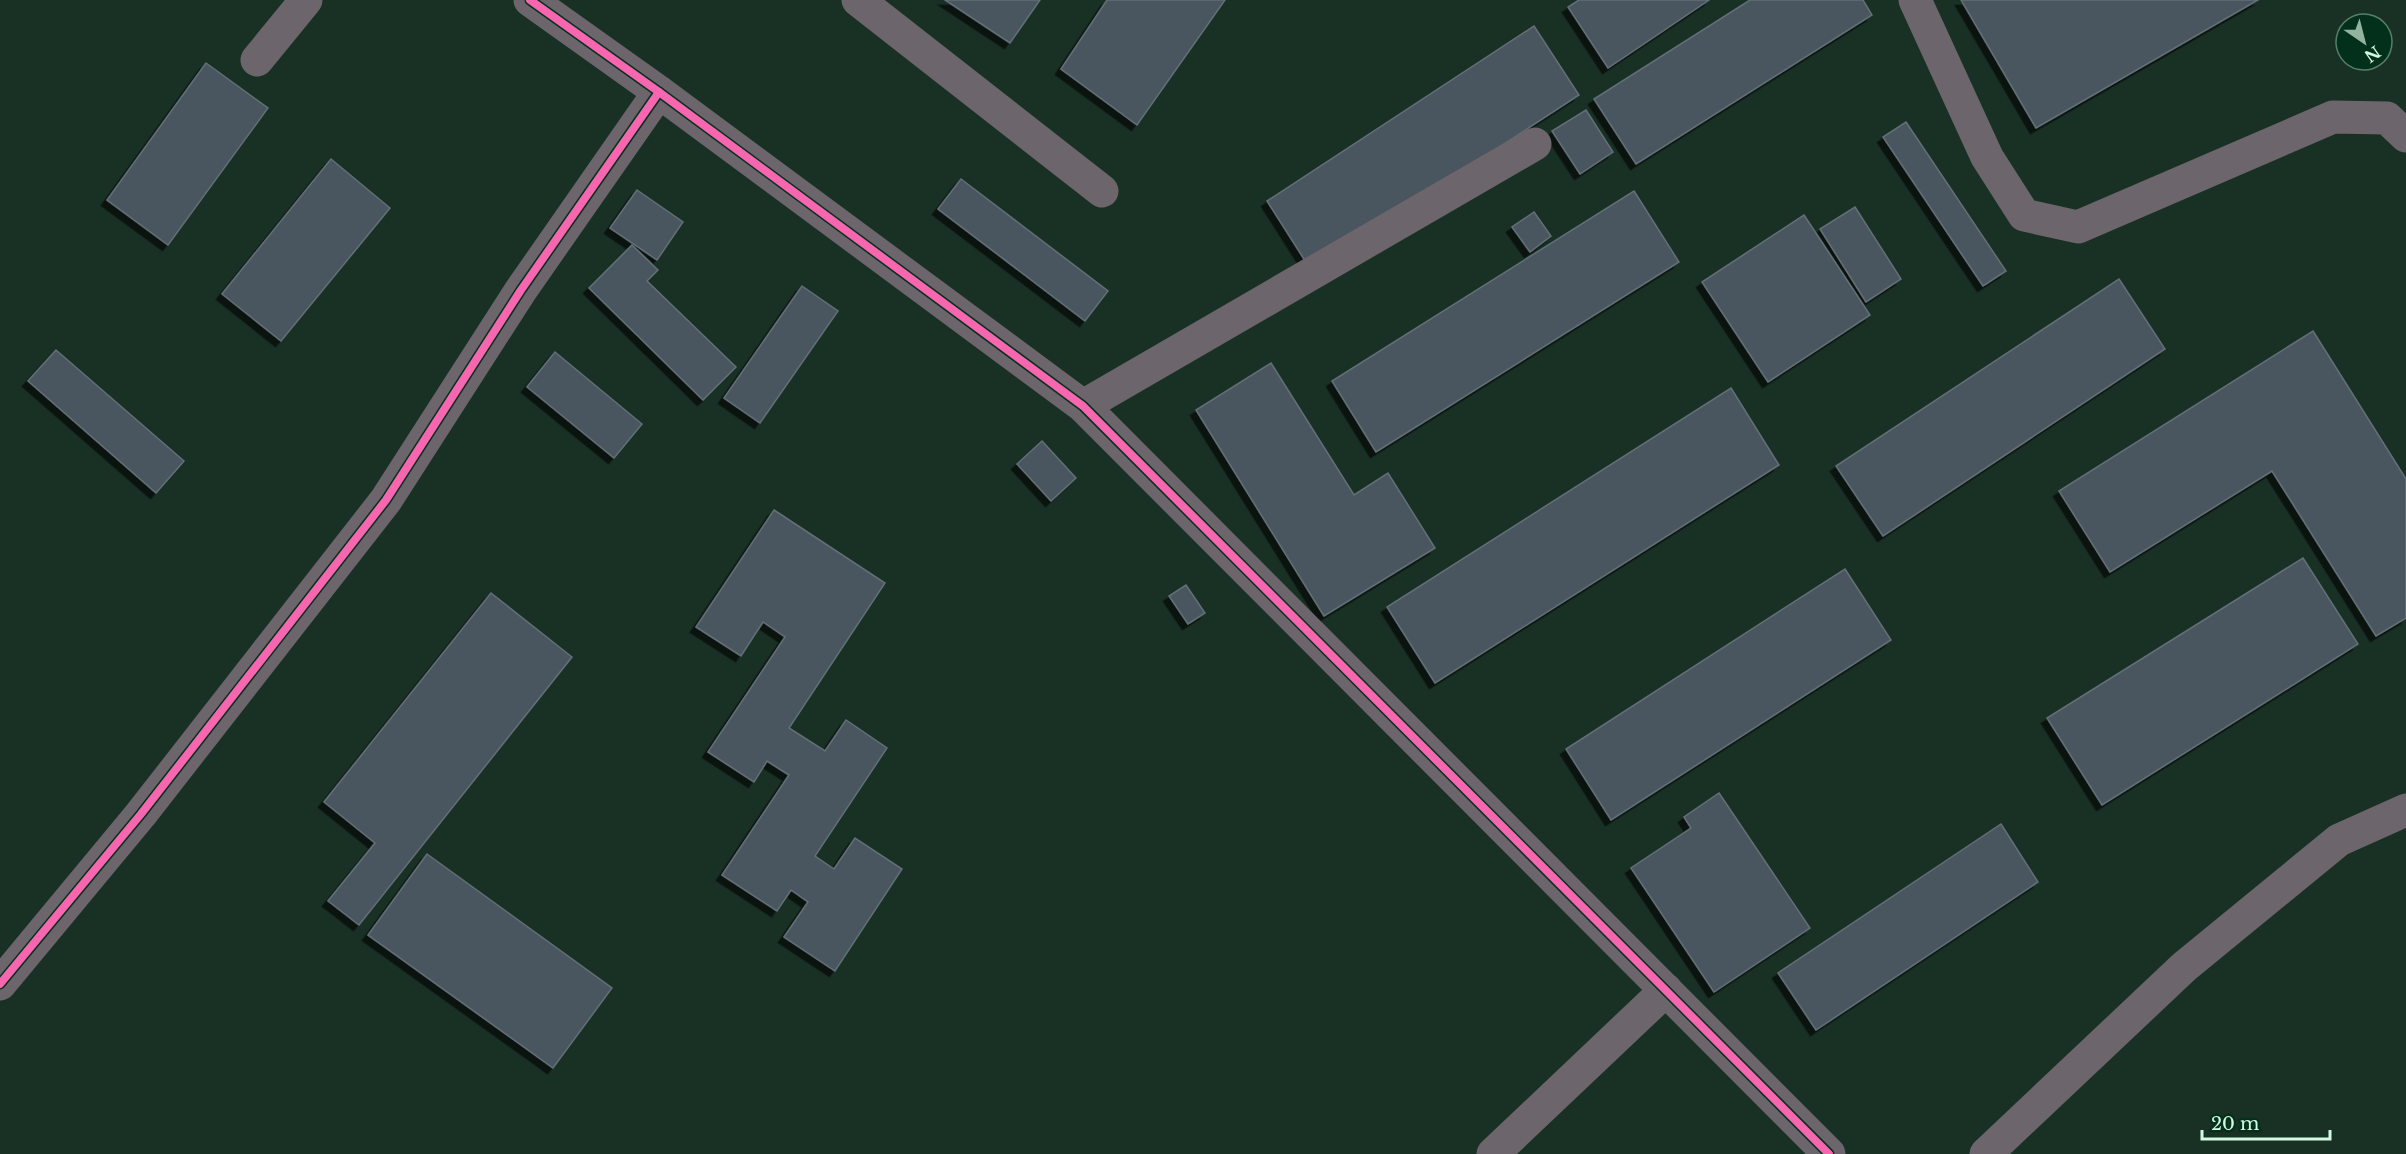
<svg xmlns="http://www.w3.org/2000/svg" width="2406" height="1154" viewBox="0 0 2406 1154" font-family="'Libre Baskerville',serif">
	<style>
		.building { fill: #4a555f; stroke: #636f76; stroke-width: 1.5; filter: url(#shadow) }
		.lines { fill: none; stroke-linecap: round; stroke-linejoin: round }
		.minor { stroke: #6c656b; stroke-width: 33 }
		.cycleway-casing { stroke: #03301b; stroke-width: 11 }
		.cycleway { stroke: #f766af; stroke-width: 8 }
	</style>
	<defs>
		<filter id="shadow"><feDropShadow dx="-5.5" dy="5.5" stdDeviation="0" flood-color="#0009"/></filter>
	</defs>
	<rect width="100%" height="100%" fill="#193024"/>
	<!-- building -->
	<g class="building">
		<path d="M945,0H1040L1010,43Z"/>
		<path d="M1107,0H1225L1137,125L1061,69Z"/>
		<path d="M1579,0H1709L1608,68L1568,7Z"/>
		<path d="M1750,0H1863L1872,15L1636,164L1594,99Z"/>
		<path d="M1961,0H2258L2036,128Z"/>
		<path d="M1534,26L1579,95L1311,270L1267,201Z"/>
		<path d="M206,63L268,108L168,245L107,200Z"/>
		<path d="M1586,110L1613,152L1580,174L1552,131Z"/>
		<path d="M1906,122L2006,271L1983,286L1883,137Z"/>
		<path d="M331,159L390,208L281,341L222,294Z"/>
		<path d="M961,179L1108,291L1085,321L938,209Z"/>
		<path d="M637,190L683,222L657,260L610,228Z"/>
		<path d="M1634,191L1679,262L1376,452L1332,381Z"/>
		<path d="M1855,207L1901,279L1866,302L1820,229Z"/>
		<path d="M1534,212L1551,236L1530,252L1512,227Z"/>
		<path d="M1804,215L1870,315L1768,382L1702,282Z"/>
		<path d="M632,245L658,270L647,281L736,367L703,400L589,288Z"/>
		<path d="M2119,279L2165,349L1883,536L1836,466Z"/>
		<path d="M802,286L838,311L760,423L724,398Z"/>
		<path d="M2313,331L2406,479V618L2376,636L2272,471L2110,572L2059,491Z"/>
		<path d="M56,350L184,461L156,493L28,381Z"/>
		<path d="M555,352L642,424L614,458L527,387Z"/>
		<path d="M1271,363L1354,495L1388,473L1435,548L1324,616L1196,410Z"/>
		<path d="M1731,388L1779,465L1435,683L1387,607Z"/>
		<path d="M1042,441L1076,478L1051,501L1017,464Z"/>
		<path d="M774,510L885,583L789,728L825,751L846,720L887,748L815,856L834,869L855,838L902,869L835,971L784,937L808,902L791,890L777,911L722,875L789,775L767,761L754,782L708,752L785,637L763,622L741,656L696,627Z"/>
		<path d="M2303,558L2358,644L2102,805L2047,718Z"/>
		<path d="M1845,569L1891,640L1611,820L1566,749Z"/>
		<path d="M1186,585L1205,613L1188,624L1169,596Z"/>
		<path d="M491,593L572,657L359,925L328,901L375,843L324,802Z"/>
		<path d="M1719,793L1810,928L1714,992L1631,868L1691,828L1684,817Z"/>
		<path d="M2001,824L2038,882L1816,1030L1778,973Z"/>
		<path d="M427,854L612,988L553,1068L368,935Z"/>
	</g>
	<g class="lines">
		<!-- minor -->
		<g class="minor">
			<path d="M530,0L659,92L1083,406L1829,1154"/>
			<path d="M858,0L1102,191"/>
			<path d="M1915,0L1987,157L2024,215L2078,227L2333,117L2387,118L2406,136"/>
			<path d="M257,60L306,0"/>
			<path d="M1083,406L1535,144"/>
			<path d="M0,984L141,814L386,500L521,290L659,92"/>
			<path d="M1493,1154L1666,990"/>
			<path d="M1986,1154L2184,967L2339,840L2406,810"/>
		</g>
		<defs>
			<g id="cycleway">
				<path d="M530,0L659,92L1083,406L1829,1154"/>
				<path d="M0,984L141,814L386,500L521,290L659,92"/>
			</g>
		</defs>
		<!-- cycleway casing -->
		<use href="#cycleway" class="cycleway-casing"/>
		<!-- cycleway -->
		<use href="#cycleway" class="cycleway"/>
	</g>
	<!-- north arrow -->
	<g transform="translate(2364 42) rotate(145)"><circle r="28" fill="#03301b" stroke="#56806a" stroke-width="1.5"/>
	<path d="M0-4.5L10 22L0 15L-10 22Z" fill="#92b39f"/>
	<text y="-9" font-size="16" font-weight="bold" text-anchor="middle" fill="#d3f9e1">N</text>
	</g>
	<!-- scale -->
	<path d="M2202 1130v9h128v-9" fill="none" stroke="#d3f9e1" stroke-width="3"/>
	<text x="2211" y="1130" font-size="18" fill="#d3f9e1" stroke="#03301b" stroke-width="4.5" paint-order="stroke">20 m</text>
</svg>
